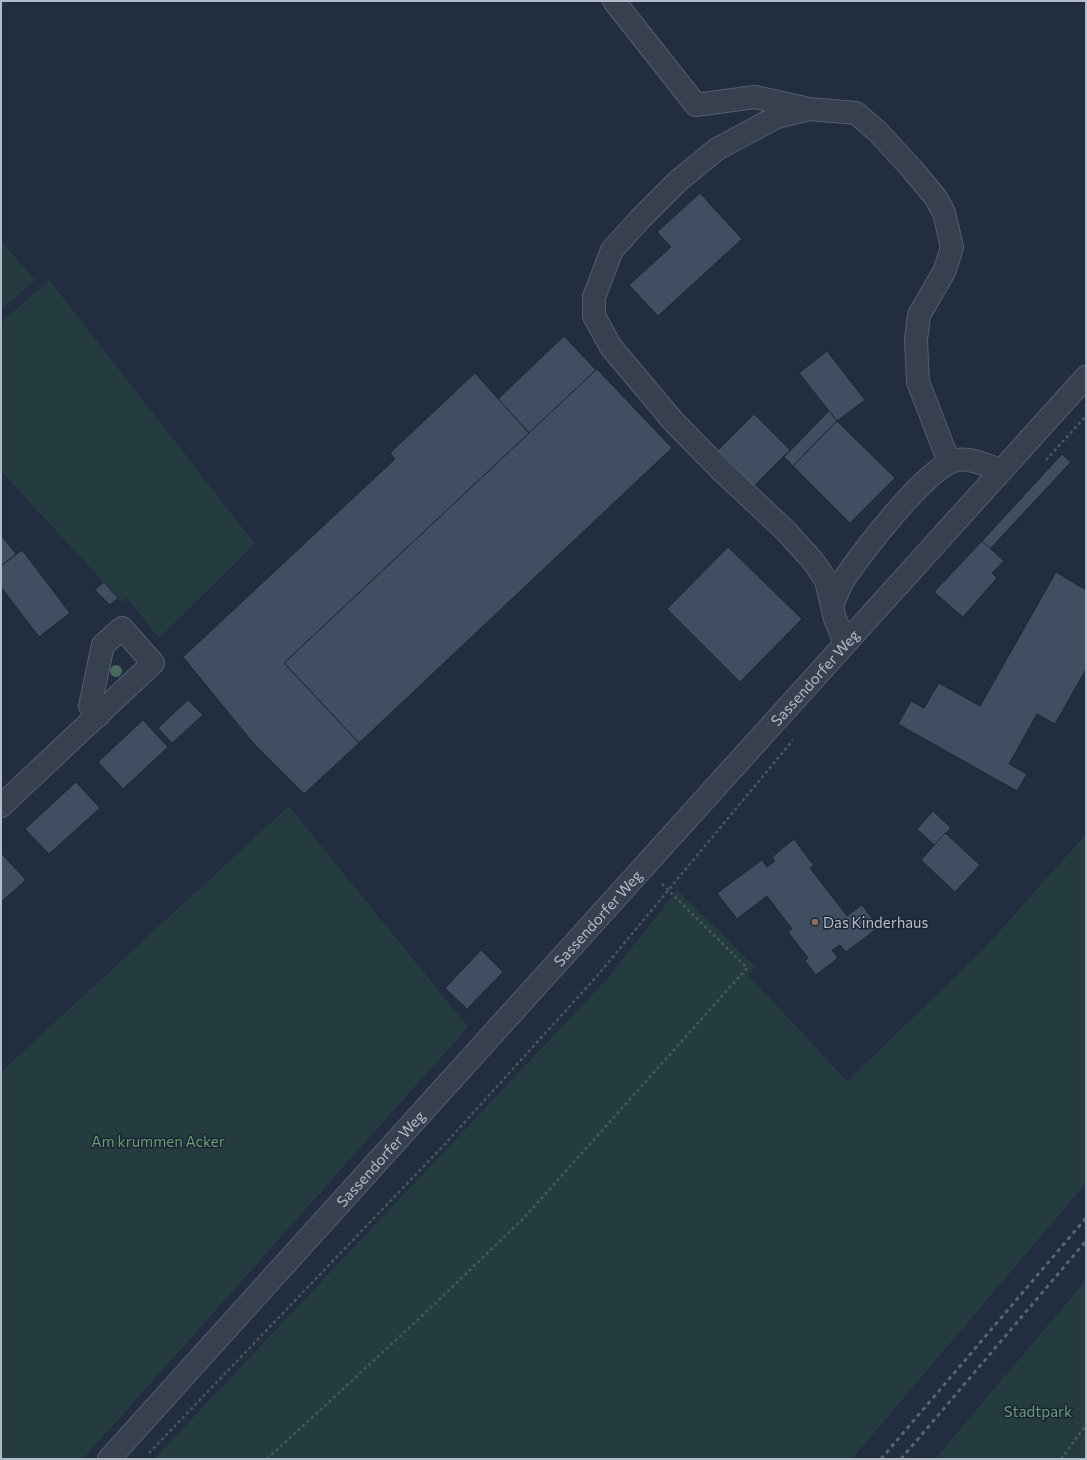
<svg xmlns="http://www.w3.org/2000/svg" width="1087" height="1460" viewBox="0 0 1087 1460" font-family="Commissioner,sans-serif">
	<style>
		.green { fill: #243c40 }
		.building { fill: #414e61; stroke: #1d2736 }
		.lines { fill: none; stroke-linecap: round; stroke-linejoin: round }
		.minor-casing { stroke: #545e6d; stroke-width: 24 }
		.path { stroke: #42595d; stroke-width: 2.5; stroke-dasharray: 3 3; stroke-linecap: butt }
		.minor { stroke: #36404f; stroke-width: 22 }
		.rail { stroke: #586476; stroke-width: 3; stroke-dasharray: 4 4; stroke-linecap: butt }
		.tree { fill: #486b5d }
		.education-dot { fill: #8d6e63; stroke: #1b2534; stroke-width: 1.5 }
		.labels { text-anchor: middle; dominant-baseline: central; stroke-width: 3; stroke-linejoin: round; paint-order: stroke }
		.street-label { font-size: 15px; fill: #b2bbca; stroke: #1b2534 }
		.poi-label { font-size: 15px; fill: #b2bbca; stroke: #1b2534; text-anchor: start }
		.park-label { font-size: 15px; fill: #679d75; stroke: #1b2534 }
	</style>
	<rect width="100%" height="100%" fill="#222e3f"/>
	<!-- green -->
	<g class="green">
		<path d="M1,241L35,280L1,310Z"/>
		<path d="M49,280L255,544L159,638L127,598L122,602L1,471V323Z"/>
		<path d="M289,806L468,1027L83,1459H1V1072Z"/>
		<path d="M1086,834V1183L852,1459H154L608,978L677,890L755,967L748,975L847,1081L981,952Z"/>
		<path d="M1086,1280V1459H935Z"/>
	</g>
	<!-- building -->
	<g class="building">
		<path d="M700,193L742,239L658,316L629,285L671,247L657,232Z"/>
		<path d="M564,336L596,370L529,433L498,399Z"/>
		<path d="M827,351L865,400L837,421L799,373Z"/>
		<path d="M597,369L672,448L359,743L284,663Z"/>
		<path d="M475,373L529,433L284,663L359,743L304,794L254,744L183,657L395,459L390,453Z"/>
		<path d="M829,411L837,421L793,466L784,457Z"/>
		<path d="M754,414L790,450L754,486L718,450Z"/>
		<path d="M837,421L895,478L850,523L793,466Z"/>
		<path d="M1062,454L1071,462L990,549L982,541Z"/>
		<path d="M1,535L16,554L1,566Z"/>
		<path d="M982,541L1004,561L992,573L997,578L963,617L934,592Z"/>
		<path d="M728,547L802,619L740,682L667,609Z"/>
		<path d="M22,550L70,613L39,637L1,587V566Z"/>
		<path d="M1056,572L1086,590V669L1055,724L1037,714L1027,732L1009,764L1027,774L1017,791L898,724L911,701L924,708L939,683L980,706Z"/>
		<path d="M104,582L118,598L110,605L95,590Z"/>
		<path d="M188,700L203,715L172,743L158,728Z"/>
		<path d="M143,720L168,747L123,789L98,762Z"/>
		<path d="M76,782L100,808L49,854L25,829Z"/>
		<path d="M933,811L951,828L934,845L917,829Z"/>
		<path d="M945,833L980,865L955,892L921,860Z"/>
		<path d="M794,839L814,866L810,868L847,916L862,905L879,927L846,952L840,945L832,950L838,958L816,975L805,961L808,958L788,932L792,929L767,896L737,919L717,893L762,860L767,867L775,861L772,857Z"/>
		<path d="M1,853L26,880L1,902Z"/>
		<path d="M481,950L503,972L467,1009L445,988Z"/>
	</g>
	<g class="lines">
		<defs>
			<g id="minor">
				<path d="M614,1L696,105L755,97L805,108"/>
				<path d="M833,603C836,596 839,588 843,581C859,556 929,464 957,460C971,457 987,466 1001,470"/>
				<path d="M845,643L835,619L826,580L813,561L785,530L724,473L673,421L611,347L594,316V297L612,250L641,218L678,181L717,149L777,117L809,109L856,113L878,132L912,169L936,198L944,213L952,247L945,270L919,315L916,340L918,382L949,462"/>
				<path d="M1,806L153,663L122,628L103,645L90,706L98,716"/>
				<path id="s1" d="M109,1459L1086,377"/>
			</g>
		</defs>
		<!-- minor casing -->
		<use href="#minor" class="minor-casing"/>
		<!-- path -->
		<g class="path">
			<path d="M1046,460L1086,416"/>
			<path d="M149,1453L444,1145L597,976L793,740"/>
			<path d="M267,1459L424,1314L523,1219L747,968L660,882"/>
			<path d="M1061,1459L1086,1425"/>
		</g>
		<!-- minor -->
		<use href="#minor" class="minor"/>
		<!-- rail -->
		<g class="rail">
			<path d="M881,1459L1086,1218"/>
			<path d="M901,1459L1086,1241"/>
		</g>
	</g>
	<!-- trees -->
	<circle class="tree" cx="116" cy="671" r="6"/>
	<!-- markers -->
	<circle class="education-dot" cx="815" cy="922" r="4"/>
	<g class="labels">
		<!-- street labels -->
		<g class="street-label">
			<text stroke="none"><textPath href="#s1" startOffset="1053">Sassendorfer Weg</textPath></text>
			<text stroke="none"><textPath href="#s1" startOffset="729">Sassendorfer Weg</textPath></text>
			<text stroke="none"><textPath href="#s1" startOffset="405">Sassendorfer Weg</textPath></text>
		</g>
		<!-- poi labels -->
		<g class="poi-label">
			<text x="823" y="922">Das Kinderhaus</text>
		</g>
		<!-- park labels -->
		<g class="park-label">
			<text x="158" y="1141">Am krummen Acker</text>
			<text x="1038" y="1411">Stadtpark</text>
		</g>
	</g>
	<!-- border -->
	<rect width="1087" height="1460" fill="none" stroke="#b2bbca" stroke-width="4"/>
</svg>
